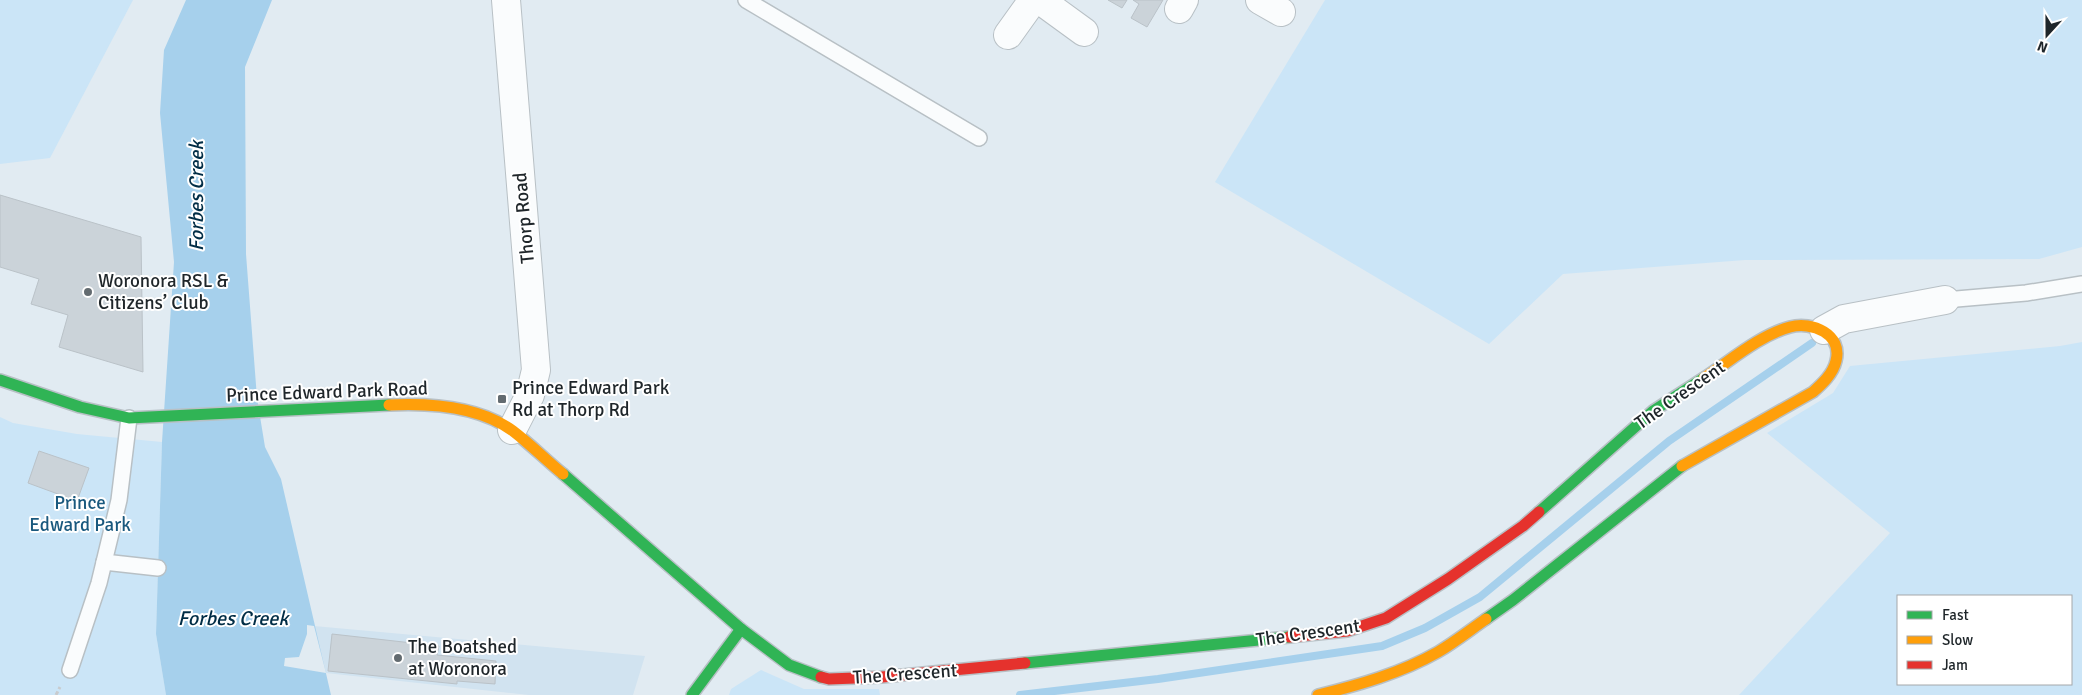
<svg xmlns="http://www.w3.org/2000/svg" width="2082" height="695" viewBox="0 0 2082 695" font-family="Signika,sans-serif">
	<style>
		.built { fill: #d1e3f0 }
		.green { fill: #cbe5f7; fill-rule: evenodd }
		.water { fill: #a6d0ec }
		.pier { fill: #e1ebf2 }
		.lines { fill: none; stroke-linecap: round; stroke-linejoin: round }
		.stream { stroke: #a6d0ec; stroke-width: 8 }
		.building { fill: #cbd3d9; stroke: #bac2c8 }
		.lane-casing { stroke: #b8c0c5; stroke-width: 18 }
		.street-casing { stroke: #b8c0c5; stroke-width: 30 }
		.fast-casing { stroke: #b8c0c5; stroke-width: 14 }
		.slow-casing { stroke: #b8c0c5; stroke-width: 14 }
		.jam-casing { stroke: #b8c0c5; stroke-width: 14 }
		.path { stroke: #c8cbce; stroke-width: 3; stroke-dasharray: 4 2.5; stroke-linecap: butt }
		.lane { stroke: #fafcfd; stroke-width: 15 }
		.street { stroke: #fafcfd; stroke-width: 28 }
		.fast { stroke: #30b455; stroke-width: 11 }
		.slow { stroke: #ff9f0a; stroke-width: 11 }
		.jam { stroke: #e5322d; stroke-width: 11 }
		.poi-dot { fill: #636b70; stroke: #fff; stroke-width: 2 }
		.labels { text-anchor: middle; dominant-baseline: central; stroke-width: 4; stroke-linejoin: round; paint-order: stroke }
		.street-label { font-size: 19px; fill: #1f262a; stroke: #fff }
		.poi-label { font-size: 19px; fill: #1f262a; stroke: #fff; text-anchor: start }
		.park-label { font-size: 19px; fill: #1a597e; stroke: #fff }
		.water-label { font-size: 20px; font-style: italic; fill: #002d46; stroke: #fff }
	</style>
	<rect width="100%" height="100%" fill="#e1ebf2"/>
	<!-- built -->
	<path class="built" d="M314,626L645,656L633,695H529L326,673Z"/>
	<!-- green -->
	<g class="green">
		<path d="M0,0H133L50,158L0,164Z"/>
		<path d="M1325,0H2082V247L2039,259L1745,260L1563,274L1489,344L1215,182Z"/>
		<path d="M2082,342V695H1739L1890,533L1767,433L1833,393L1850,366L2060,346ZM1898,596H2071V684H1898Z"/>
		<path d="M0,417L13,423L77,434L162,442L156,634L166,695H0Z"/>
		<path d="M761,670L804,689H879L880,695H729L731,689Z"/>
	</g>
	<!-- water -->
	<path class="water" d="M186,0H272L245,67L246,254L257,398L265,447L281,479L331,695H166L156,634L162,442L174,262L160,113L164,50Z"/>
	<!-- pier -->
	<path class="pier" d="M307,625L314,626L326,673L284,666L285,658L299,657L307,634Z"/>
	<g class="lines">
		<!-- stream -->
		<path class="stream" d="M1020,695L1158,679L1382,646L1425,628L1480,597L1669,441L1812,343"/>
	</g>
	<!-- building -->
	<g class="building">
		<path d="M1108,0H1127L1122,8Z"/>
		<path d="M1133,0H1163L1147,27L1131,18L1139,4Z"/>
		<path d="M0,195L141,237L143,372L59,347L68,315L31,304L39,279L0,267Z"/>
		<path d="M39,451L89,468L77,501L28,483Z"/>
		<path d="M332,634L439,646L437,655L496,661L495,684L457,681V684L328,671Z"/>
	</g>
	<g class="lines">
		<defs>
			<g id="lane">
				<path d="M746,0L979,138"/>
				<path d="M1945,300L2026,293L2082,284"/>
				<path d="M104,562L158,568"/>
				<path d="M70,670L99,583L119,500L129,418"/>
			</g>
			<g id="street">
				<path d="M506,0L536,370L530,395L512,430"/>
				<path d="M1040,0L1084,32"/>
				<path d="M1260,0L1281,12"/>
				<path d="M1179,9L1184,0"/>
				<path d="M1008,35L1033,0"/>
				<path d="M1824,330L1844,319L1945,300"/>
			</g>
			<g id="fast">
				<path d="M0,380L80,407L129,418L389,405"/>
				<path d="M563,474L741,629L789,665L821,677"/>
				<path d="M1539,512L1653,411L1704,378"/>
				<path d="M1486,619L1513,600L1682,466"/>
				<path d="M1025,663L1289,637"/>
				<path d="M692,695L741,629"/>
			</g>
			<g id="slow">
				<path d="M389,405C429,403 479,406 513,431C530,444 546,460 563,474"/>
				<path d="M1682,466L1813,392C1822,384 1833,374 1836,361C1843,334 1812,321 1790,327C1760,335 1730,361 1704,378"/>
				<path d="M1318,695C1359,685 1401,673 1438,652C1455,642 1470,630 1486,619"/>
			</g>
			<g id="jam">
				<path d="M1289,637L1347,631L1386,618L1448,579L1523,526L1539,512"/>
				<path d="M821,677L829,679L882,677L1025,663"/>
			</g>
		</defs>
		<!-- lane casing -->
		<use href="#lane" class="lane-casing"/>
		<!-- street casing -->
		<use href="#street" class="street-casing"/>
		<!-- fast casing -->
		<use href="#fast" class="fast-casing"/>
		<!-- slow casing -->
		<use href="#slow" class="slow-casing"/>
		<!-- jam casing -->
		<use href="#jam" class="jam-casing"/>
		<!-- path -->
		<path class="path" d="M56,695L60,687"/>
		<!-- lane -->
		<use href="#lane" class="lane"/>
		<!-- street -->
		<use href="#street" class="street"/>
		<!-- fast -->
		<use href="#fast" class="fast"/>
		<!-- slow -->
		<use href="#slow" class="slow"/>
		<!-- jam -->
		<use href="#jam" class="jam"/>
	</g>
	<!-- markers -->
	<g class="poi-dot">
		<circle cx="88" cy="292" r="5"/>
		<rect x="497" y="394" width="10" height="10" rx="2.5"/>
		<circle cx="398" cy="658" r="5"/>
	</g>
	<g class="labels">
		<!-- street labels -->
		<g class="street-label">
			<text transform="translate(524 218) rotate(-95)">Thorp Road</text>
			<text transform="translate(327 392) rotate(-2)">Prince Edward Park Road</text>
			<text transform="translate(1680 395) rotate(-35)">The Crescent</text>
			<text transform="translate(1308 633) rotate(-8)">The Crescent</text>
			<text transform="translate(905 674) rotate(-4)">The Crescent</text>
		</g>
		<!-- poi labels -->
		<g class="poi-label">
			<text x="98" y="281">Woronora RSL &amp;<tspan x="98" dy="22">Citizens’ Club</tspan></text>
			<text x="512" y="388">Prince Edward Park<tspan x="512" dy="22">Rd at Thorp Rd</tspan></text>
			<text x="408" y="647">The Boatshed<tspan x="408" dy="22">at Woronora</tspan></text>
		</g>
		<!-- park labels -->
		<g class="park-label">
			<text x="80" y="503">Prince<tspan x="80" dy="22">Edward Park</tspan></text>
		</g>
		<!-- water labels -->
		<g class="water-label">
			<text transform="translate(196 196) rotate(-90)">Forbes Creek</text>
			<text x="233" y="618">Forbes Creek</text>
		</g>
	</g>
	<!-- legend -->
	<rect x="1897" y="595" width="175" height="90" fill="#ffffff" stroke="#a5a8aa"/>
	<rect x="1907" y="611" width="25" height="8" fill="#30b455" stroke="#a5a8aa"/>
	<text x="1942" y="620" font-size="15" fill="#1f262a">Fast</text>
	<rect x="1907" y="636" width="25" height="8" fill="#ff9f0a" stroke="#a5a8aa"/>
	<text x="1942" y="645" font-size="15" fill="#1f262a">Slow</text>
	<rect x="1907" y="661" width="25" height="8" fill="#e5322d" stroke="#a5a8aa"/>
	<text x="1942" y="670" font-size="15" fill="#1f262a">Jam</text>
	<!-- north arrow -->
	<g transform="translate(2047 35) rotate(201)" stroke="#ffffff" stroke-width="4" paint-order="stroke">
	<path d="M0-4L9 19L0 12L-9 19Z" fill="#1f262a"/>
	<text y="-8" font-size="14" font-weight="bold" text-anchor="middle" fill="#1f262a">N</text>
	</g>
</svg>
